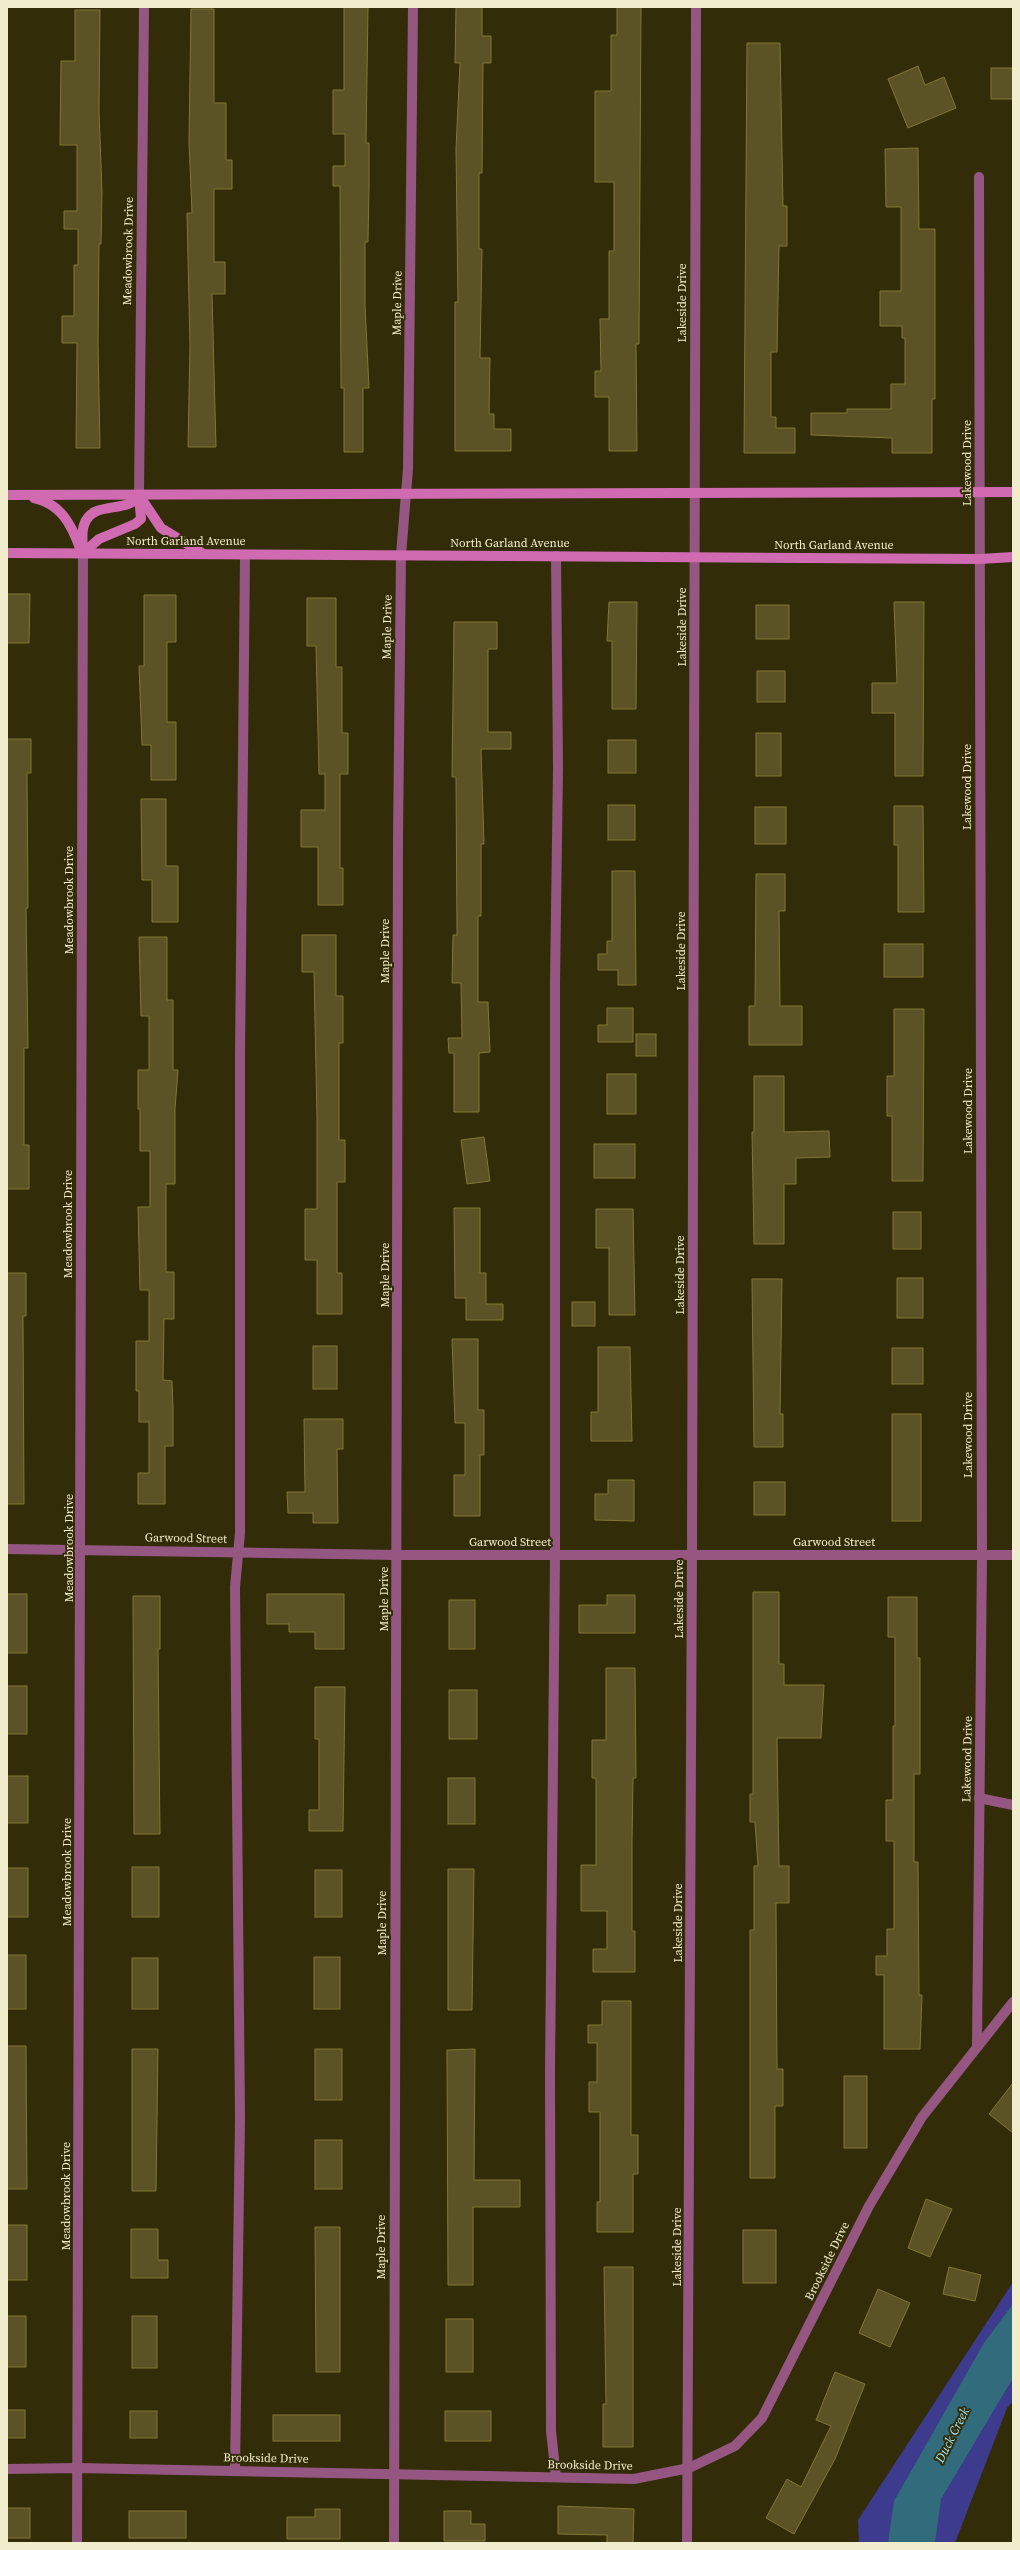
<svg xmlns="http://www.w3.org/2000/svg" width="1020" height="2550" viewBox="0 0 1020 2550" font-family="'Source Serif 4',serif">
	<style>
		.green { fill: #3d3b8d }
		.water { fill: #316b7c }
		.building { fill: #5b5325; stroke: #817635 }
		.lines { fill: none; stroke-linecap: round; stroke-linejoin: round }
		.service { stroke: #955681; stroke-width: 10 }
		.minor { stroke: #955681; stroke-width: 10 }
		.secondary { stroke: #d06bb2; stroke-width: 10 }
		.labels { text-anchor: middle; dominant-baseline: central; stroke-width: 4; stroke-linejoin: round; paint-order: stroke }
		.street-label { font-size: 12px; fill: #f1eccb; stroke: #322c09 }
		.water-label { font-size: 13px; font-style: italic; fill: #9fe8fe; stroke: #322c09 }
	</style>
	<rect width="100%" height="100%" fill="#322c09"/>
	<!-- green -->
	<path class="green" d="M1013,2282V2401L1007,2408L955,2543H859L858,2520Z"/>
	<!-- water -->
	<path class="water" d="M1013,2304V2378L941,2499L935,2543H888L894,2501L984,2343Z"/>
	<!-- building -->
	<g class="building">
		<path d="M344,7H368L366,143H369V186L368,242H365V305L369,388H363V452H344V388H341L340,186H333V166H345V134H333V90H344Z"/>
		<path d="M456,7H482V36H491V63H483L482,173H479V249H482L480,358H490L489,414H494V429H511V451H455V302H458L456,149L460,63H455Z"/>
		<path d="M617,7H641L639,344H636L637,451H609V397H595V371H601L600,319H609V251H614V182H595V91H611V35H617Z"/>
		<path d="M191,9H214V103H226V160H232V189H214V262H225V294H212L216,447H188L190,346L187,213H192L189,142Z"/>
		<path d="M75,10H100L99,111L102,192L101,244H99L98,343L100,448H76L77,343H62V316H74V265H78V229H64V211H77V145H60L61,61H75Z"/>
		<path d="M747,43H780L783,206H787V246H779L777,352H771V417H776V428H795V453H744Z"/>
		<path d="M918,66L925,85L944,77L956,108L908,128L888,79Z"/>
		<rect x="991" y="68" width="22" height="31"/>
		<path d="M918,148L919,229H935V399H932V453H892V438L811,435V413H847V409H891V384H905V338H902V326H880V291H901V207H886L885,149Z"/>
		<path d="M7,594H30L29,643H7Z"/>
		<path d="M144,595H176V642H167V722H176V780H151V745H142L139,666H144Z"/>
		<path d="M307,598H336V667H342V733H348V774H340V868H343V905H318V847H301V810H325V774H319L316,646H307Z"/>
		<path d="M609,602H637L636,709H612V641H607Z"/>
		<path d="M894,602H924L923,776H895V713H872V683H897Z"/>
		<rect x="756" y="605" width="33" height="34"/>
		<path d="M454,622H497V649H488V732H511V749H481L484,844H481V916H478V1002H488L490,1052L479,1053V1112H454V1053H449L448,1038H462L461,983H452L453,935H457L456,777H452Z"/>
		<rect x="757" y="671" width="28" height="31"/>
		<rect x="756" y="733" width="25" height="43"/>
		<path d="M7,739H31V773H27L28,908H26L28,1048H24V1145H29V1189H7Z"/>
		<rect x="608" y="740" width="28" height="33"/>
		<path d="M141,799H166V866H178V922H152V880H142Z"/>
		<rect x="608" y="805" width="27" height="35"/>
		<path d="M894,806H923L924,912H898V845H894Z"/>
		<rect x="755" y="807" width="31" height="37"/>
		<path d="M612,871H635L636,985H618V970H598V954H607V941H612Z"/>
		<path d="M756,874H785V911H779L780,1006H802V1045H749V1006H755Z"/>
		<path d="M302,935H336V996H343V1043H339V1140H345V1182H337V1273H342V1314H317V1260H305V1209H317V1118L314,972H302Z"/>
		<path d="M139,937H167V1000H173V1070H178L175,1109V1184H166V1272H174V1319H164L163,1380L172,1381L173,1408V1446H165V1504H138V1473H149V1422H139V1391H136V1341H149V1290H140L138,1207H150V1151H140V1109H138V1070H149V1016H141Z"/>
		<rect x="884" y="944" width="39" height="33"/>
		<path d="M607,1008H633V1042H598V1025H607Z"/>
		<path d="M894,1009H924L923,1181H892V1116H887V1076H894Z"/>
		<rect x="636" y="1034" width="20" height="22"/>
		<rect x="607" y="1074" width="29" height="40"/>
		<path d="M754,1076H784V1132L829,1131L830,1157L796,1158V1184H784V1244H754L752,1132H754Z"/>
		<path d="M484,1137L490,1181L467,1184L461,1140Z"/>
		<rect x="594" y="1144" width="41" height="34"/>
		<path d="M454,1208H480V1273H486V1304H503V1320H466V1298H455Z"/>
		<path d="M596,1209H633L635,1315H609V1248H596Z"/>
		<rect x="893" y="1212" width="28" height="37"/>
		<path d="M7,1273H26V1316H23L24,1504H7Z"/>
		<rect x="897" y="1278" width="26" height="40"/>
		<path d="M752,1279H782L780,1414H783V1447H754Z"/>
		<rect x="572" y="1302" width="23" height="24"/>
		<path d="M452,1339H478V1410H484V1455H480V1516H454V1475H465V1423H455Z"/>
		<rect x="313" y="1346" width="24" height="43"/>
		<path d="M598,1347H630L632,1441H591V1412H598Z"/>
		<rect x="892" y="1348" width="31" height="36"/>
		<rect x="892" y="1414" width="29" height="107"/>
		<path d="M304,1419H343V1449H337L338,1523H313V1513H288L287,1492H305Z"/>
		<path d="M608,1480H634V1521L595,1520V1494H608Z"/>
		<rect x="754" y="1482" width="31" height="33"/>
		<path d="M753,1592H779V1664H784V1685H824L821,1738H777L779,1866H789V1903H776L777,2069H783V2106H775V2178H750V1930H754V1866H758L755,1822H750V1794H753Z"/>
		<rect x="7" y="1594" width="20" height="59"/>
		<path d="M267,1594H344V1649H315V1632H289V1624H267Z"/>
		<path d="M607,1595H635V1633H579V1605H607Z"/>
		<path d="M133,1596H160V1649H158L160,1834H134Z"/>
		<path d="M888,1597H917V1658H920V1774H914V1862H918L919,1995H922L920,2049H884V1975H876V1956H887V1929H894V1841H886V1800H893V1726H895V1637H888Z"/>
		<rect x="449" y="1600" width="26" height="49"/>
		<path d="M606,1668H635L636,1778H633L632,1843V1931H635V1972H593V1949H607V1911H581V1865H596V1778H592V1740H606Z"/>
		<rect x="7" y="1686" width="20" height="48"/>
		<path d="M315,1687H345L343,1831H309V1810H319V1739H315Z"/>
		<rect x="449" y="1690" width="28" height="49"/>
		<rect x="7" y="1776" width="21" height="47"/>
		<rect x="448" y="1778" width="27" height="46"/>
		<rect x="132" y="1867" width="27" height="50"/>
		<rect x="7" y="1868" width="21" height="49"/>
		<path d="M448,1869H474L472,2010H448Z"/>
		<rect x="315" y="1870" width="27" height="47"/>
		<rect x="7" y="1955" width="19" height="54"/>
		<rect x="314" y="1957" width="26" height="52"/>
		<rect x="132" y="1958" width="26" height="51"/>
		<path d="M602,2001H631V2135H638V2174H633V2232H597V2202H600V2112H589V2082H597V2043H588V2025H602Z"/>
		<path d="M7,2046H26L27,2189H7Z"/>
		<path d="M132,2049H158L156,2191H132Z"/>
		<rect x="315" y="2049" width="27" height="51"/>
		<path d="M475,2049L474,2180H520V2207H473V2285H448L447,2050Z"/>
		<rect x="844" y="2076" width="23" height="72"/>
		<path d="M1013,2083V2133L989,2114Z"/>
		<rect x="315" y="2140" width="27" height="49"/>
		<path d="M926,2199L952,2209L930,2257L908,2248Z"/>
		<rect x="7" y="2225" width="20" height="55"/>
		<path d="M315,2227H340V2372H316Z"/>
		<path d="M131,2229H158V2260H168V2278H131Z"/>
		<rect x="743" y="2230" width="33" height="53"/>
		<path d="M604,2267H633V2447H603V2404H606Z"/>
		<path d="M949,2267L981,2275L975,2301L943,2294Z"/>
		<path d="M878,2289L910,2303L890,2347L859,2333Z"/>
		<rect x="7" y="2316" width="19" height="51"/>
		<rect x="132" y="2316" width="25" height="52"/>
		<rect x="446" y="2319" width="27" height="53"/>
		<path d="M835,2372L865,2384L835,2459L794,2534L766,2518L787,2479L801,2487L831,2426L816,2420Z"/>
		<rect x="7" y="2410" width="18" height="28"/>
		<rect x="130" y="2411" width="27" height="27"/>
		<rect x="445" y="2411" width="46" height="30"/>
		<rect x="273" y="2415" width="67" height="26"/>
		<path d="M558,2506L634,2509L633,2543H607V2535L558,2534Z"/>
		<rect x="7" y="2508" width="23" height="30"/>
		<path d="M315,2509H340V2539H287V2517H315Z"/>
		<rect x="129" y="2511" width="57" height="27"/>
		<path d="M444,2511H471V2524H485V2541H444Z"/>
	</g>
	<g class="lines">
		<!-- service -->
		<g class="service">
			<path d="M556,556L558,768L555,982V1555L550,2071L551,2431L556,2477"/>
			<path d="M979,1798L1013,1805"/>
			<path d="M235,2471L240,2118L235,1587L240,1533V1056L245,555"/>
		</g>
		<!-- minor -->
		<g class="minor">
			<path d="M139,495L144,7"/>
			<path d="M7,1549L397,1555H1013"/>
			<path d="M977,2045L982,1555L979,177"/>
			<path d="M7,2469L78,2468L634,2479L689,2468L735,2446L762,2418L869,2206L922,2117L1013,2002"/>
			<path d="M77,2543L83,553"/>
			<path d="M394,2543L398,838L401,555L408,469L413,7"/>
			<path d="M687,2543L692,1555L696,7"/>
		</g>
		<!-- secondary -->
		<g class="secondary">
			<path d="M7,495L1013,492"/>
			<path d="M34,498C61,504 71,524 80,548"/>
			<path d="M141,498L161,528L202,553"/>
			<path d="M7,553L980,559L1013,557"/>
			<path d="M83,553C83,544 81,533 84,525C92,499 128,515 139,495"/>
			<path d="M83,553L99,539L135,524L141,519L139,495"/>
		</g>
	</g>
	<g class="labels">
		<!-- street labels -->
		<g class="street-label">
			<text transform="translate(128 251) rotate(-89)">Meadowbrook Drive</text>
			<text transform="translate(397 303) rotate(-89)">Maple Drive</text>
			<text transform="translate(682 303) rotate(-90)">Lakeside Drive</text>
			<text transform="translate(967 463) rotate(-90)">Lakewood Drive</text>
			<text x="186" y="541">North Garland Avenue</text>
			<text x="510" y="543">North Garland Avenue</text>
			<text x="834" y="545">North Garland Avenue</text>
			<text transform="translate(387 627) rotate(-89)">Maple Drive</text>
			<text transform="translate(682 627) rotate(-90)">Lakeside Drive</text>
			<text transform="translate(967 787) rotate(-90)">Lakewood Drive</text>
			<text transform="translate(69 900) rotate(-90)">Meadowbrook Drive</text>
			<text transform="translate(385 951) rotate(-90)">Maple Drive</text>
			<text transform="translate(681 951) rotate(-90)">Lakeside Drive</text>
			<text transform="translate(968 1111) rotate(-90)">Lakewood Drive</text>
			<text transform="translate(68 1224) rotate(-90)">Meadowbrook Drive</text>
			<text transform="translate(385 1275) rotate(-90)">Maple Drive</text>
			<text transform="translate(680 1275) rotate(-90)">Lakeside Drive</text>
			<text transform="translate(968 1435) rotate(-90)">Lakewood Drive</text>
			<text transform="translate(186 1538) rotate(1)">Garwood Street</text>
			<text x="510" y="1542">Garwood Street</text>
			<text x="834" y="1542">Garwood Street</text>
			<text transform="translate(69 1548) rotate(-90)">Meadowbrook Drive</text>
			<text transform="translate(384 1599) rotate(-90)">Maple Drive</text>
			<text transform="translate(679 1599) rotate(-90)">Lakeside Drive</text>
			<text transform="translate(967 1759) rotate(-89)">Lakewood Drive</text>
			<text transform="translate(67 1872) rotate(-90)">Meadowbrook Drive</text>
			<text transform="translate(382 1923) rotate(-90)">Maple Drive</text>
			<text transform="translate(678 1923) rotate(-90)">Lakeside Drive</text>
			<text transform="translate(66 2196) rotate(-90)">Meadowbrook Drive</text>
			<text transform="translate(381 2247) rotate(-90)">Maple Drive</text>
			<text transform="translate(677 2247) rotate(-90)">Lakeside Drive</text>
			<text transform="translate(827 2261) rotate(-64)">Brookside Drive</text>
			<text transform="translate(266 2458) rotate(1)">Brookside Drive</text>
			<text transform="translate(590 2465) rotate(1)">Brookside Drive</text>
		</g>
		<!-- water labels -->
		<g class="water-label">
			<text transform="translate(952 2435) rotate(-63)">Duck Creek</text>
		</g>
	</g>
	<!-- border -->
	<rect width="1020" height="2550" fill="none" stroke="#f1eccb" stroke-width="16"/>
</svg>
